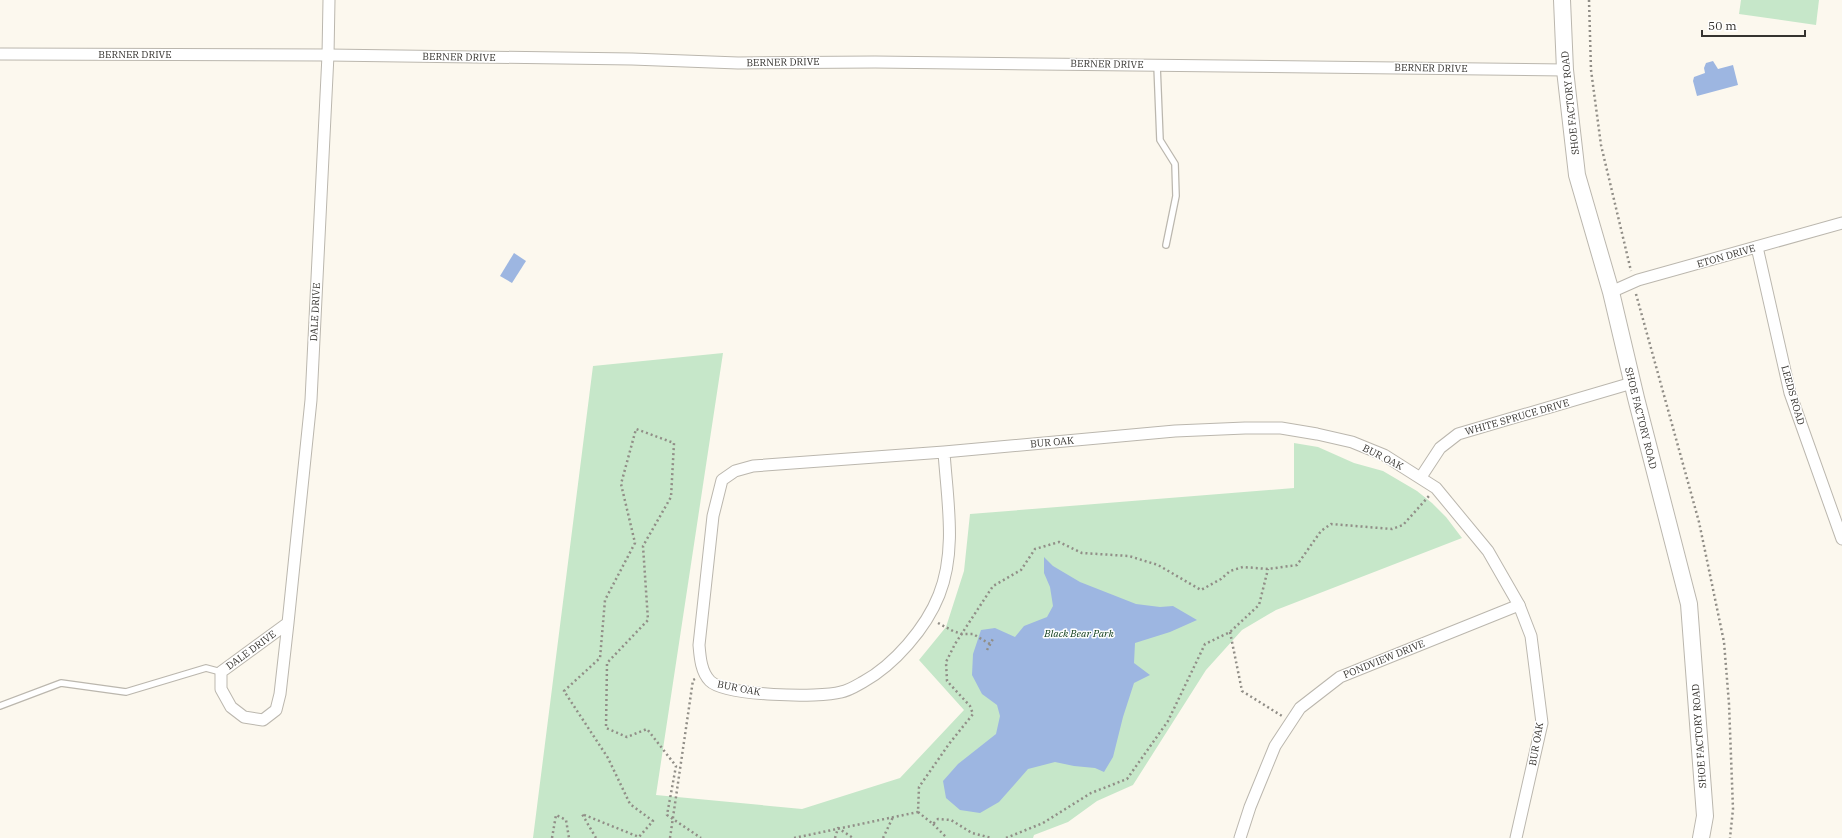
<svg xmlns="http://www.w3.org/2000/svg" width="1842" height="838" viewBox="0 0 1842 838" font-family="'IBM Plex Serif',serif">
	<style>
		.green { fill: #c6e7c9 }
		.water { fill: #9db6e1 }
		.lines { fill: none; stroke-linecap: round; stroke-linejoin: round }
		.lane-casing { stroke: #bbb7ae; stroke-width: 8 }
		.street-casing { stroke: #bbb7ae; stroke-width: 13 }
		.secondary-casing { stroke: #bbb7ae; stroke-width: 18 }
		.path { stroke: #918e87; stroke-width: 2.5; stroke-dasharray: 2 3; stroke-linecap: butt }
		.lane { stroke: #fff; stroke-width: 5.5 }
		.street { stroke: #fff; stroke-width: 11 }
		.secondary { stroke: #fff; stroke-width: 16 }
		.labels { text-anchor: middle; dominant-baseline: central; stroke-width: 3; stroke-linejoin: round; paint-order: stroke }
		.street-label { font-size: 10px; fill: #35332f; stroke: #fff }
		.park-label { font-size: 10px; font-style: italic; fill: #053512; stroke: #fff }
	</style>
	<rect width="100%" height="100%" fill="#fcf8ee"/>
	<!-- green -->
	<g class="green">
		<path d="M1741,0H1819L1816,25L1739,14Z"/>
		<path d="M723,353L656,795L802,809L900,778L964,710L919,660L946,627L964,571L970,514L1294,488V443L1318,447L1354,463L1383,471L1417,491L1432,503L1446,517L1462,538L1276,610L1242,630L1206,670L1133,785L1097,801L1068,822L1034,835L1033,838H533L593,366Z"/>
	</g>
	<!-- water -->
	<g class="water">
		<path d="M1713,61L1718,69L1733,65L1738,85L1697,96L1693,81L1694,77L1705,73L1704,68L1706,63Z"/>
		<path d="M514,253L526,261L512,283L500,276Z"/>
		<path d="M1044,557L1053,566L1080,582L1136,604L1160,607L1173,606L1197,620L1170,632L1135,643L1134,663L1150,675L1134,683L1123,717L1113,757L1104,772L1095,768L1074,766L1055,762L1028,769L999,802L980,813L960,810L946,798L943,781L958,764L996,734L1000,716L997,705L982,694L972,675L973,654L981,630L995,628L1015,637L1024,626L1047,617L1053,606L1050,587L1044,573Z"/>
	</g>
	<g class="lines">
		<defs>
			<g id="lane">
				<path d="M1157,65L1160,140L1175,164L1176,196L1166,245"/>
				<path d="M0,706L61,683L126,692L206,668L221,672"/>
			</g>
			<g id="street">
				<path d="M0,54L328,55L632,59L738,63L875,62L1565,70"/>
				<path d="M1757,247L1790,393L1842,539"/>
				<path d="M1611,292L1638,280L1842,223"/>
				<path d="M944,452C947,499 957,550 939,595C926,628 894,665 863,682C856,686 848,691 841,692C820,698 725,696 710,681C701,672 700,657 699,645L713,516L722,480L735,471L753,466L944,452L1175,431L1245,428H1281L1317,434L1352,442L1384,455L1436,488L1488,551L1519,605L1531,636L1542,723L1516,838"/>
				<path d="M1421,477L1440,448L1458,434L1632,383"/>
				<path d="M288,623L221,672V689L231,707L244,717L263,720L276,710L280,694L288,623L311,400L328,55L329,0"/>
				<path d="M1240,838L1250,807L1275,746L1300,708L1340,677L1519,605"/>
			</g>
			<path id="secondary" d="M1562,0L1565,70L1577,175L1611,292L1636,398L1689,604L1705,816L1701,838"/>
		</defs>
		<!-- lane casing -->
		<use href="#lane" class="lane-casing"/>
		<!-- street casing -->
		<use href="#street" class="street-casing"/>
		<!-- secondary casing -->
		<use href="#secondary" class="secondary-casing"/>
		<!-- path -->
		<g class="path">
			<path d="M1589,0L1591,70L1601,145L1631,271"/>
			<path d="M1636,294L1699,522L1724,642L1729,704L1733,809L1730,838"/>
			<path d="M938,623L953,631L962,634H973L990,644"/>
			<path d="M1230,632L1242,691L1282,716"/>
			<path d="M987,650L994,637"/>
			<path d="M918,812L933,824L938,819L951,820L972,833L992,838"/>
			<path d="M933,824L947,838"/>
			<path d="M552,838L556,815L566,820L569,838"/>
			<path d="M596,838L582,814L639,837L653,821L630,804L608,758L564,691L600,658L605,600L635,543L621,484L636,429L674,443L671,497L643,546L648,620L607,663L606,728L627,737L647,729L676,766L667,815L701,838"/>
			<path d="M670,838L693,680L695,679"/>
			<path d="M794,838L918,812L919,787L949,744L973,714L970,706L947,681L946,662L955,644L993,586L1021,570L1035,549L1059,542L1082,553L1129,556L1158,565L1201,590L1221,579L1230,571L1243,567L1268,569L1297,565L1321,531L1331,524L1392,529L1403,525L1429,496"/>
			<path d="M835,838L838,828L853,838"/>
			<path d="M883,838L893,817"/>
			<path d="M1006,838L1043,823L1091,793L1127,779L1168,721L1205,644L1230,632L1259,605L1268,569"/>
		</g>
		<!-- lane -->
		<use href="#lane" class="lane"/>
		<!-- street -->
		<use href="#street" class="street"/>
		<!-- secondary -->
		<use href="#secondary" class="secondary"/>
	</g>
	<g class="labels">
		<!-- street labels -->
		<g class="street-label">
			<text x="135" y="54">BERNER DRIVE</text>
			<text transform="translate(459 57) rotate(1)">BERNER DRIVE</text>
			<text transform="translate(783 62) rotate(-1)">BERNER DRIVE</text>
			<text transform="translate(1107 64) rotate(1)">BERNER DRIVE</text>
			<text transform="translate(1431 68) rotate(1)">BERNER DRIVE</text>
			<text transform="translate(1570 103) rotate(-96)">SHOE FACTORY ROAD</text>
			<text transform="translate(1726 256) rotate(-16)">ETON DRIVE</text>
			<text transform="translate(315 312) rotate(-87)">DALE DRIVE</text>
			<text transform="translate(1793 395) rotate(74)">LEEDS ROAD</text>
			<text transform="translate(1517 417) rotate(-16)">WHITE SPRUCE DRIVE</text>
			<text transform="translate(1641 418) rotate(76)">SHOE FACTORY ROAD</text>
			<text transform="translate(1052 442) rotate(-5)">BUR OAK</text>
			<text transform="translate(1383 457) rotate(27)">BUR OAK</text>
			<text transform="translate(251 650) rotate(-36)">DALE DRIVE</text>
			<text transform="translate(1384 659) rotate(-22)">PONDVIEW DRIVE</text>
			<text transform="translate(739 688) rotate(11)">BUR OAK</text>
			<text transform="translate(1699 736) rotate(-94)">SHOE FACTORY ROAD</text>
			<text transform="translate(1536 744) rotate(-80)">BUR OAK</text>
		</g>
		<!-- park labels -->
		<g class="park-label">
			<text x="1079" y="633">Black Bear Park</text>
		</g>
	</g>
	<!-- scale -->
	<path d="M1702 30v6h103v-6" fill="none" stroke="#35332f" stroke-width="2"/>
	<text x="1708" y="30" font-size="12" fill="#35332f" stroke="#ffffff" stroke-width="3" paint-order="stroke">50 m</text>
</svg>
